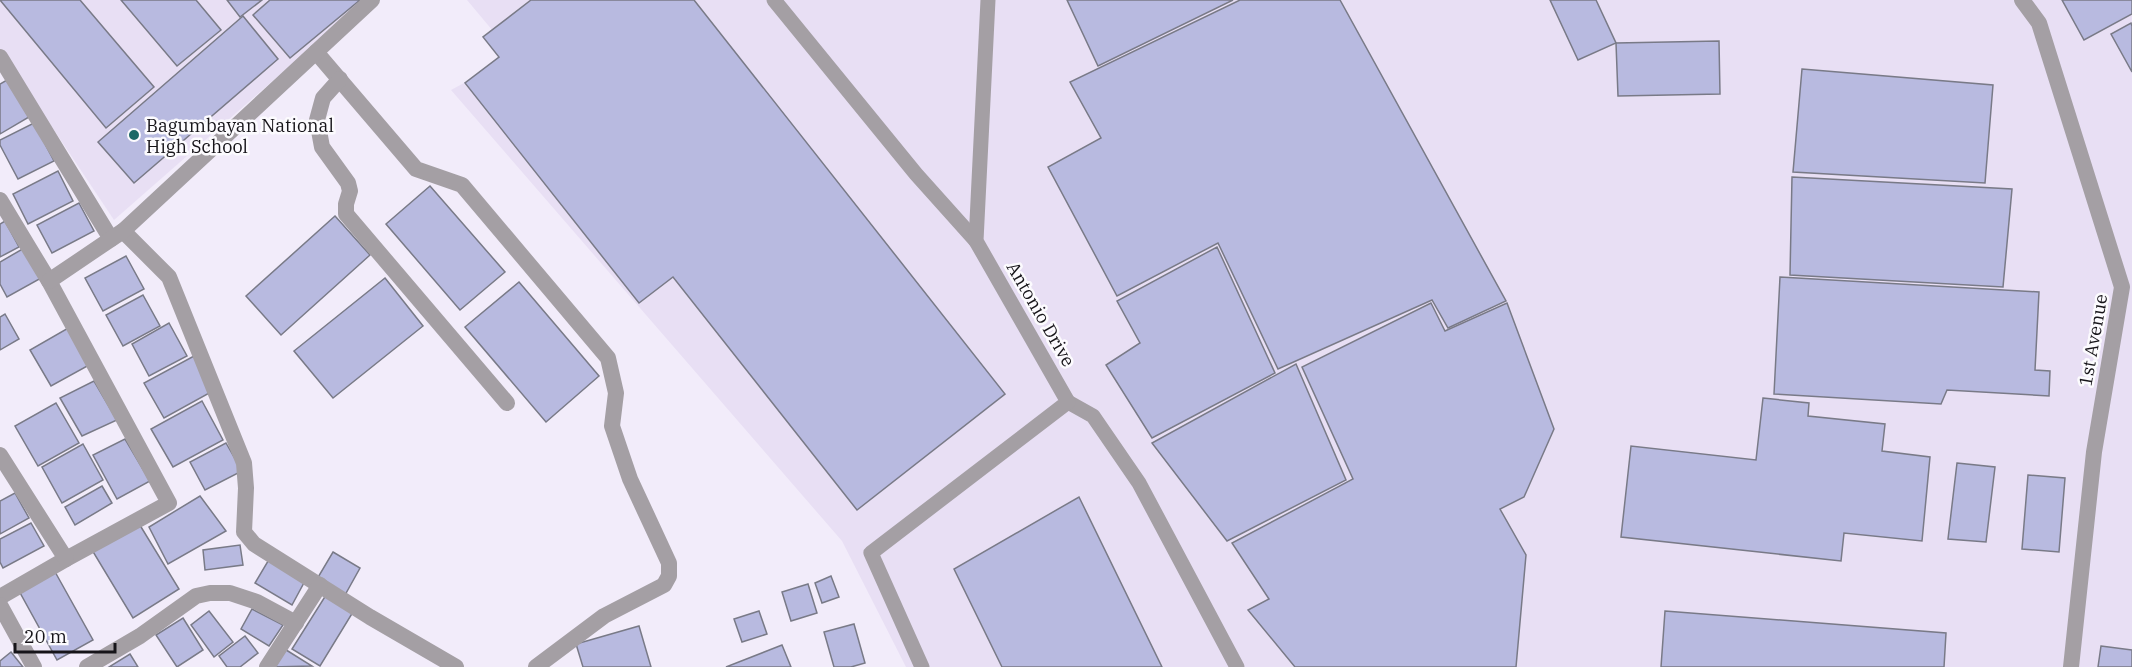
<svg xmlns="http://www.w3.org/2000/svg" width="2132" height="667" viewBox="0 0 2132 667" font-family="'IBM Plex Serif',serif">
	<style>
		.built { fill: #e8dff4 }
		.building { fill: #b8bae0; stroke: #797a87; stroke-width: 1.5 }
		.lines { fill: none; stroke-linecap: round; stroke-linejoin: round }
		.service { stroke: #a49fa4; stroke-width: 15 }
		.minor { stroke: #a49fa4; stroke-width: 16 }
		.poi-dot { fill: #1b6866; stroke: #fcfbfe; stroke-width: 2 }
		.labels { text-anchor: middle; dominant-baseline: central; stroke-width: 5; stroke-linejoin: round; paint-order: stroke }
		.poi-label { font-size: 18px; fill: #161419; stroke: #fcfbfe; text-anchor: start }
		.street-label { font-size: 18px; fill: #161419; stroke: #fcfbfe }
	</style>
	<rect width="100%" height="100%" fill="#f2ecfa"/>
	<!-- built -->
	<g class="built">
		<path d="M0,0H365L114,220L0,49Z"/>
		<path d="M467,0H2132V667H906L842,541L451,90L514,56Z"/>
	</g>
	<!-- building -->
	<g class="building">
		<path d="M0,0H80L154,87L106,128Z"/>
		<path d="M121,0H196L221,30L177,66Z"/>
		<path d="M227,0H262L240,17Z"/>
		<path d="M270,0H360L290,58L253,15Z"/>
		<path d="M531,0H694L1005,394L857,510L673,277L639,303L465,83L499,57L483,37Z"/>
		<path d="M1067,0H1233L1098,66Z"/>
		<path d="M1240,0H1340L1506,301L1448,328L1432,300L1278,369L1218,243L1117,296L1048,167L1101,138L1070,82Z"/>
		<path d="M1550,0H1596L1616,43L1578,60Z"/>
		<path d="M2062,0H2132V14L2084,40Z"/>
		<path d="M243,16L278,59L134,183L98,142Z"/>
		<path d="M2131,23L2132,26V72L2111,34Z"/>
		<path d="M1719,41L1720,94L1618,96L1616,43Z"/>
		<path d="M1802,69L1993,85L1985,183L1793,172Z"/>
		<path d="M7,80L29,117L0,134V84Z"/>
		<path d="M34,123L54,161L18,179L0,145V140Z"/>
		<path d="M58,171L73,201L28,224L13,194Z"/>
		<path d="M1792,177L2012,189L2003,287L1790,275Z"/>
		<path d="M430,186L505,272L460,310L386,224Z"/>
		<path d="M79,203L94,231L52,253L37,225Z"/>
		<path d="M335,216L370,255L281,335L246,296Z"/>
		<path d="M5,221L19,247L0,257V224Z"/>
		<path d="M26,247L43,277L7,297L0,284V262Z"/>
		<path d="M1217,247L1275,373L1152,438L1106,365L1140,343L1117,301Z"/>
		<path d="M126,256L144,289L103,311L85,278Z"/>
		<path d="M1780,277L2039,292L2035,370L2050,371L2049,396L1947,390L1941,404L1774,394Z"/>
		<path d="M385,278L423,326L333,398L294,351Z"/>
		<path d="M519,282L599,376L546,422L465,327Z"/>
		<path d="M143,295L160,326L123,346L106,315Z"/>
		<path d="M1431,303L1445,331L1507,303L1554,429L1524,497L1500,509L1526,555L1516,667H1295L1248,610L1269,599L1232,543L1353,479L1302,367Z"/>
		<path d="M5,314L19,339L0,350V317Z"/>
		<path d="M169,323L187,356L149,376L132,344Z"/>
		<path d="M70,327L91,364L51,386L30,350Z"/>
		<path d="M194,356L213,391L164,418L144,383Z"/>
		<path d="M1296,364L1346,480L1227,541L1152,443Z"/>
		<path d="M94,381L117,420L82,436L60,398Z"/>
		<path d="M1763,398L1809,403L1808,416L1885,424L1882,451L1930,457L1922,541L1844,533L1841,561L1621,537L1631,446L1756,460Z"/>
		<path d="M202,401L223,440L173,467L151,429Z"/>
		<path d="M56,403L79,443L38,466L15,426Z"/>
		<path d="M125,439L150,481L117,499L93,455Z"/>
		<path d="M226,443L242,471L205,490L190,462Z"/>
		<path d="M83,444L103,480L62,503L42,467Z"/>
		<path d="M1957,463L1995,467L1986,542L1948,539Z"/>
		<path d="M2028,475L2065,478L2059,552L2022,549Z"/>
		<path d="M102,486L112,503L75,525L65,507Z"/>
		<path d="M15,493L29,518L0,534V501Z"/>
		<path d="M200,496L226,531L168,564L149,527Z"/>
		<path d="M1079,497L1162,667H1002L954,569Z"/>
		<path d="M138,522L179,589L133,618L92,550Z"/>
		<path d="M31,523L44,546L3,568L0,562V539Z"/>
		<path d="M240,545L243,565L205,570L203,550Z"/>
		<path d="M333,552L360,568L345,595L317,579Z"/>
		<path d="M271,556L306,579L292,605L255,583Z"/>
		<path d="M54,570L93,640L57,660L18,589Z"/>
		<path d="M831,576L839,597L822,603L815,583Z"/>
		<path d="M808,584L817,613L791,621L782,592Z"/>
		<path d="M326,595L353,612L320,666L292,649Z"/>
		<path d="M252,609L283,625L269,646L241,629Z"/>
		<path d="M209,611L233,642L214,657L191,625Z"/>
		<path d="M759,611L767,634L742,642L734,619Z"/>
		<path d="M1665,611L1946,633L1944,667H1661Z"/>
		<path d="M183,618L203,650L177,667L156,635Z"/>
		<path d="M854,624L865,663L851,667H834L824,632Z"/>
		<path d="M639,626L651,667H583L576,644Z"/>
		<path d="M245,636L258,653L240,667H227L219,656Z"/>
		<path d="M782,645L791,667H726Z"/>
		<path d="M2101,646L2132,650V667H2098Z"/>
		<path d="M283,648L312,666L271,667Z"/>
		<path d="M11,652L23,667H0V661Z"/>
		<path d="M130,654L138,667H109Z"/>
	</g>
	<g class="lines">
		<!-- service -->
		<g class="service">
			<path d="M774,0L916,174L976,241"/>
			<path d="M1068,402L1093,416L1139,483L1237,667"/>
			<path d="M922,667L871,553L1068,402L976,241L988,0"/>
		</g>
		<!-- minor -->
		<g class="minor">
			<path d="M2022,0L2039,23L2122,287L2094,452L2071,667"/>
			<path d="M316,52L416,169L462,185L608,358L616,393L612,426L630,479L669,563V576L664,585L604,616L536,667"/>
			<path d="M0,57L111,239"/>
			<path d="M340,79L323,98L317,120L322,147L348,183L350,191L346,204V214L507,403"/>
			<path d="M0,200L49,281L169,503L66,559L0,597"/>
			<path d="M123,231L169,277L244,463L246,488L244,532L254,544L370,617L456,667"/>
			<path d="M49,281L123,231L372,0"/>
			<path d="M0,455L66,559"/>
			<path d="M0,605L34,667"/>
			<path d="M87,667L140,636L196,596L210,593H230L257,602L296,623"/>
			<path d="M267,667L320,585"/>
		</g>
	</g>
	<!-- markers -->
	<circle class="poi-dot" cx="134" cy="135" r="6"/>
	<g class="labels">
		<!-- poi labels -->
		<g class="poi-label">
			<text x="146" y="125">Bagumbayan National<tspan x="146" dy="21">High School</tspan></text>
		</g>
		<!-- street labels -->
		<g class="street-label">
			<text transform="translate(1041 314) rotate(60)">Antonio Drive</text>
			<text transform="translate(2093 340) rotate(-80)">1st Avenue</text>
		</g>
	</g>
	<!-- scale -->
	<path d="M15 643v9h100v-9" fill="none" stroke="#161419" stroke-width="3"/>
	<text x="24" y="643" font-size="18" fill="#161419" stroke="#fcfbfe" stroke-width="4.5" paint-order="stroke">20 m</text>
</svg>
